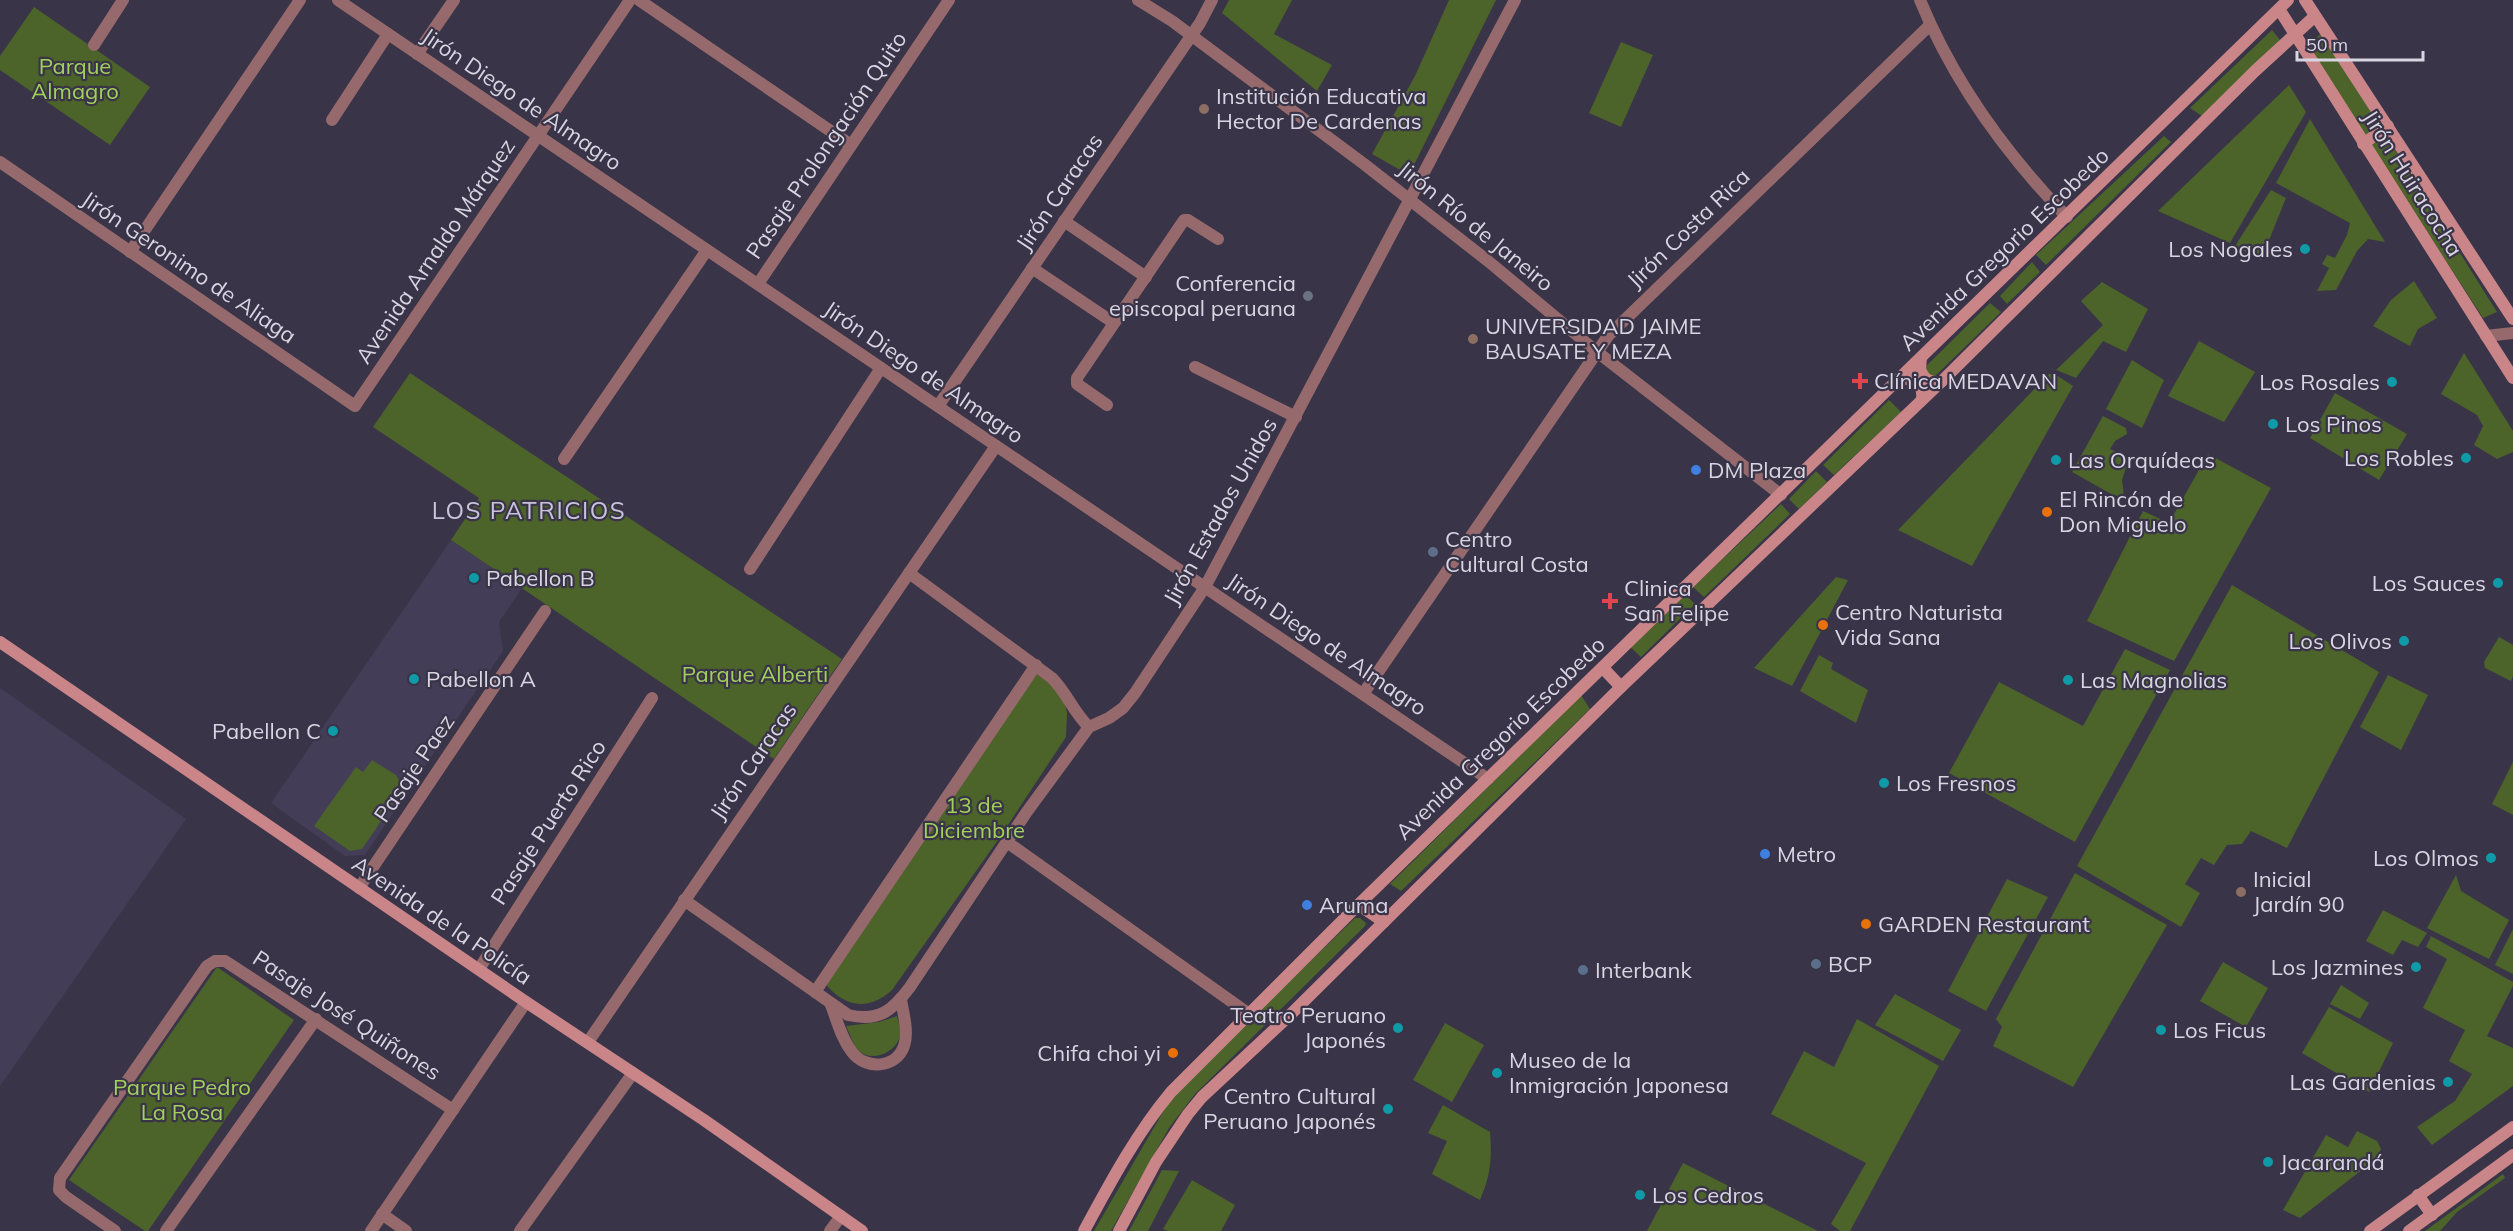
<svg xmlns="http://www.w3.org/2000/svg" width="2513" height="1231" viewBox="0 0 2513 1231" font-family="Mulish,sans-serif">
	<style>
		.built { fill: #433d57 }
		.green { fill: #4c632a }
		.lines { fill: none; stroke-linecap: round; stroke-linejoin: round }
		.street { stroke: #966a6c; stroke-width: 12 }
		.secondary { stroke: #ca8589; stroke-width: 12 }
		.education-dot { fill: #8d6e63; stroke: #393448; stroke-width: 2 }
		.culture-dot { fill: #0f9aa8; stroke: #393448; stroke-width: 2 }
		.worship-dot { fill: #6b7280; stroke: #393448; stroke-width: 2 }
		.health-dot { fill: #e0444e; stroke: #393448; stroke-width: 2 }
		.shop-dot { fill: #3f7fe0; stroke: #393448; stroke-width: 2 }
		.food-dot { fill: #e8710a; stroke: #393448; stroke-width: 2 }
		.service-dot { fill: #5c6f8a; stroke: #393448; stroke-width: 2 }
		.labels { text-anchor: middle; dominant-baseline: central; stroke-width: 4.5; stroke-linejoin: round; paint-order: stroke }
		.park-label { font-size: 22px; fill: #a2d15b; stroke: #393448 }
		.poi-label { font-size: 22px; fill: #d8d5e2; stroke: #393448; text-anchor: start }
		.street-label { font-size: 22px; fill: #d8d5e2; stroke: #393448 }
		.neighbourhood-label { font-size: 24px; letter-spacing: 1.5px; fill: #c8c3db; stroke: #393448 }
	</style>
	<rect width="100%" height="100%" fill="#393448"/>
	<!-- built -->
	<g class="built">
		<path d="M451,540L522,588L499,622L503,651L365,855L345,856L271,803Z"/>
		<path d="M0,688L186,819L0,1086Z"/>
	</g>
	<!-- green -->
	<g class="green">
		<path d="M1229,0H1292L1274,34L1332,65L1317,91L1222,13Z"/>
		<path d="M1449,0H1496L1409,175L1372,154L1415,76Z"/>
		<path d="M34,7L150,87L110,145L0,70V56Z"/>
		<path d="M2272,30L2280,40L2202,116L2190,108Z"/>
		<path d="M2322,33L2497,312L2483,318L2306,45Z"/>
		<path d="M1621,42L1653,55L1621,127L1589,113Z"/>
		<path d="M2289,85L2306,112L2230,243L2158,211Z"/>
		<path d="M2310,119L2385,242L2368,239L2357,251L2336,290L2317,291L2329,268L2322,264L2327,255L2335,258L2347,235L2350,223L2276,183Z"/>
		<path d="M2164,136L2171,142L2046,265L2036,255Z"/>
		<path d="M2271,190L2286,198L2261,260L2235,246Z"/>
		<path d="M2032,262L2040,272L2007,304L2000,296Z"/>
		<path d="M2414,281L2437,318L2418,329L2410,346L2373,326L2391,300Z"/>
		<path d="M2102,282L2148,309L2126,352L2103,341L2076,378L2056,370L2103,325L2081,301Z"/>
		<path d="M1990,303L2001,312L1929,382L1919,373Z"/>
		<path d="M2199,341L2255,372L2224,422L2168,396Z"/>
		<path d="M2464,353L2513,431V452L2497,459L2474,445L2483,426L2477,415L2441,394Z"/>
		<path d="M2132,360L2164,380L2142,428L2106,409Z"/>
		<path d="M410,373L842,659L774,759L451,540L479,498L373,427Z"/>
		<path d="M2049,374L2056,375L2073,386L1972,566L1898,530Z"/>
		<path d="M2335,393L2407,434L2379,480L2310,438Z"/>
		<path d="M1889,400L1901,412L1834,475L1823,465Z"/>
		<path d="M2103,416L2126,428L2127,434L2115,441L2110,449L2129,458L2122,480L2124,497L2113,495L2072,472Z"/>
		<path d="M2208,454L2271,488L2174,661L2087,621L2143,511L2169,523Z"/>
		<path d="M1816,471L1827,482L1799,509L1789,499Z"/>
		<path d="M1781,504L1790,514L1704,597L1693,587Z"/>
		<path d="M1836,577L1848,580L1792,686L1754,668Z"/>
		<path d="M2232,585L2379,672L2287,848L2251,831L2242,844L2227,845L2214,865L2201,858L2185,884L2200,893L2181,927L2077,866Z"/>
		<path d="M1684,593L1695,604L1641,657L1629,646Z"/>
		<path d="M2499,637L2513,645V676L2511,681L2485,668L2484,662Z"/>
		<path d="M2125,649L2170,670L2075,842L1949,773L1999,682L2083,726Z"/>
		<path d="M1819,655L1833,663L1831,669L1868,690L1856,723L1800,691Z"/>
		<path d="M1033,672L1058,688L1064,700L1067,713L1066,737L998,840L892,990C868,1012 843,1007 824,982Z"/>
		<path d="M2388,675L2428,695L2401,750L2360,727Z"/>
		<path d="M1581,695L1590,709L1401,891L1390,884Z"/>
		<path d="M372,760L396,775L400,782L399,795L362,849L350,851L314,826L356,767L363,772Z"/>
		<path d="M2513,762V815L2492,804Z"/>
		<path d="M2075,873L2167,925L2073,1087L1993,1046L2002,1027L1996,1019Z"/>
		<path d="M2456,875L2461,891L2509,920L2489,959L2427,928Z"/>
		<path d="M2007,879L2048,897L1986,1011L1948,991Z"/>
		<path d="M2383,910L2427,933L2418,947L2402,940L2393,955L2366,941Z"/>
		<path d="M1355,918H1360L1366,923L1365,926L1195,1094L1169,1128L1111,1231H1094L1167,1105L1196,1072Z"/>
		<path d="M2513,929V974L2495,965Z"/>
		<path d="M2431,936L2513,982V986L2487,1036L2513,1048V1086L2432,1145L2417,1127L2455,1101L2472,1074L2449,1061L2465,1030L2423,1008L2447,959L2426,947Z"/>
		<path d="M2223,962L2268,988L2246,1027L2200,1001Z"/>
		<path d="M217,967L294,1020L148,1231H145L69,1180Z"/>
		<path d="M2341,985L2369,1003L2360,1019L2330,1004Z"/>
		<path d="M1895,994L1961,1030L1943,1061L1875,1025Z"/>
		<path d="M2329,1007L2393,1043L2369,1092L2302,1053Z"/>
		<path d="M897,1016C899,1024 902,1032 899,1039C893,1054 871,1062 859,1051C853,1045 850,1034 846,1026L879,1022Z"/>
		<path d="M1857,1019L1939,1066L1850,1231H1840L1831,1224L1866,1163L1771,1114L1804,1051L1834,1067Z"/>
		<path d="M1445,1023L1484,1045L1452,1102L1413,1080Z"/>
		<path d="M1443,1105L1490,1132C1492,1159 1491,1174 1480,1200L1432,1174L1447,1141L1428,1133Z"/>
		<path d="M2357,1131L2377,1141L2381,1149L2376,1159L2300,1218L2283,1210L2326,1135L2348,1147Z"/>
		<path d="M1683,1163L1818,1231H1647Z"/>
		<path d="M1162,1170L1179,1171L1148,1231H1129Z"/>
		<path d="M2503,1174L2505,1178L2457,1212L2440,1231H2425Z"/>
		<path d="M1192,1180L1235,1205L1221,1231H1168L1163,1229Z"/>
	</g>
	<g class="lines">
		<!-- street -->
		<g class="street">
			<path d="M338,0L1488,779"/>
			<path d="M639,0L851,145"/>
			<path d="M1138,0L1172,21L1364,164L1488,261L1596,351L1781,495"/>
			<path d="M1920,0C1954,83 2005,153 2067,217"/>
			<path d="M94,45L123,0"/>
			<path d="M417,54L454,0"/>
			<path d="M332,120L388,34"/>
			<path d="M0,162L355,406L630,0"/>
			<path d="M1064,221L1146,277"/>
			<path d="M130,252L300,0"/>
			<path d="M1032,268L1114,323"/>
			<path d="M758,284L949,0"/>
			<path d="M2486,336L2513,333"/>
			<path d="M1195,367L1296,417"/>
			<path d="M1107,405L1077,384V378L1184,220H1188L1218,239"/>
			<path d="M938,406L1200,23L1212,0"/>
			<path d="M564,459L707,250"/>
			<path d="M750,569L881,368"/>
			<path d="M909,573L1052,678C1067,693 1074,713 1089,727"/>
			<path d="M1363,694L1608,336L1930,25"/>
			<path d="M1007,842L1249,1014"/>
			<path d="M359,888L545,611"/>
			<path d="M684,900L848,1015C879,1022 892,1011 910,987L1026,813L1089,727L1109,718L1123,708L1135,693L1205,587L1515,0"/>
			<path d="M479,969L652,698"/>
			<path d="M815,992L1036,665"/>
			<path d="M831,1005C837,1020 841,1038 852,1052C865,1070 896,1069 904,1046C909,1032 903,1013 901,999"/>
			<path d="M588,1042L996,446"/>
			<path d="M382,1214L406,1231"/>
			<path d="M115,1231L66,1197L59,1190L60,1178L207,966L215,961H225L453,1110"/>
			<path d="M166,1231L316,1019"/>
			<path d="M371,1231L526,1002"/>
			<path d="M520,1231L633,1073"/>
			<path d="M830,1231L841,1216"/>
		</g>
		<!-- secondary -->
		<g class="secondary">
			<path d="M2305,0L2513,319"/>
			<path d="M2279,9L2513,378"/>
			<path d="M2363,144L2388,126"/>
			<path d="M1921,358L1920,369C1924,380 1930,383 1941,382"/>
			<path d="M1901,379C1914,377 1924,385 1922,399"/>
			<path d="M0,642L526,1002L704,1120L862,1231"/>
			<path d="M1603,668L1621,687"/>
			<path d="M1359,905L1384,922"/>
			<path d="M2418,1195L2432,1215"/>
			<path d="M1084,1231C1110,1183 1136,1134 1171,1092L1354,909L2288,0"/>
			<path d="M1119,1231L1156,1162L1188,1114L1202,1097L1290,1015L1621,687L1941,382L2255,71L2315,16"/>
			<path d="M2370,1231L2513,1127"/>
			<path d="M2409,1231L2513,1155"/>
		</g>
	</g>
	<!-- markers -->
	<g class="education-dot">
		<circle cx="1204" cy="109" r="6"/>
		<circle cx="1473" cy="339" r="6"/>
		<circle cx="2241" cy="892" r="6"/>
	</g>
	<g class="culture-dot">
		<circle cx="2305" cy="249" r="6"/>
		<circle cx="2392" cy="382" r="6"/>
		<circle cx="2273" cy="424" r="6"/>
		<circle cx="2466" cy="458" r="6"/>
		<circle cx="2056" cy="460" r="6"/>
		<circle cx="474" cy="578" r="6"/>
		<circle cx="2498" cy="583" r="6"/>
		<circle cx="2404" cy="641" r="6"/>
		<circle cx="414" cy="679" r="6"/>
		<circle cx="2068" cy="680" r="6"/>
		<circle cx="333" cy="731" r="6"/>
		<circle cx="1884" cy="783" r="6"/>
		<circle cx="2491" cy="858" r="6"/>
		<circle cx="2416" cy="967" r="6"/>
		<circle cx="1398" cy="1028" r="6"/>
		<circle cx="2161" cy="1030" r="6"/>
		<circle cx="1497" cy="1073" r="6"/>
		<circle cx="2448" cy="1082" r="6"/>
		<circle cx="1388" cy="1109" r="6"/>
		<circle cx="2268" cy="1162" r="6"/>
		<circle cx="1640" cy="1195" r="6"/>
	</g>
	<circle class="worship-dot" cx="1308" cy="296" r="6"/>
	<g class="health-dot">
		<path d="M1857 372h6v6h6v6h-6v6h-6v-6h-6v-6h6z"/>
		<path d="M1607 592h6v6h6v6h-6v6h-6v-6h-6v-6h6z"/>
	</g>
	<g class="shop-dot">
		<circle cx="1696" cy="470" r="6"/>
		<circle cx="1765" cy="854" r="6"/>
		<circle cx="1307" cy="905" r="6"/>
	</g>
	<g class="food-dot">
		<circle cx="2047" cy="512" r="6"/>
		<circle cx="1823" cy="625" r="6"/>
		<circle cx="1866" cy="924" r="6"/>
		<circle cx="1173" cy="1053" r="6"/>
	</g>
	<g class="service-dot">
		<circle cx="1433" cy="552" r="6"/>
		<circle cx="1816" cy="964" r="6"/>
		<circle cx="1583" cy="970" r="6"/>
	</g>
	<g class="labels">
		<!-- park labels -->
		<g class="park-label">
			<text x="75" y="66">Parque<tspan x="75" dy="25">Almagro</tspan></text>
			<text x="755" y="674">Parque Alberti</text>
			<text x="974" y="805">13 de<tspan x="974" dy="25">Diciembre</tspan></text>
			<text x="182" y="1087">Parque Pedro<tspan x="182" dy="25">La Rosa</tspan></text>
		</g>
		<!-- poi labels -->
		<g class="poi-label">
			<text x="1216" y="96">Institución Educativa<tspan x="1216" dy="25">Hector De Cardenas</tspan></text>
			<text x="2293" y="249" text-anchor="end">Los Nogales</text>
			<text x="1296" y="283" text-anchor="end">Conferencia<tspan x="1296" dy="25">episcopal peruana</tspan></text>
			<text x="1485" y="326">UNIVERSIDAD JAIME<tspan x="1485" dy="25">BAUSATE Y MEZA</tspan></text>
			<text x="1874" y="381">Clínica MEDAVAN</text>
			<text x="2380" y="382" text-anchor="end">Los Rosales</text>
			<text x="2285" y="424">Los Pinos</text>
			<text x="2454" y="458" text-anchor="end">Los Robles</text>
			<text x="2068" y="460">Las Orquídeas</text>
			<text x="1708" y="470">DM Plaza</text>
			<text x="2059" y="499">El Rincón de<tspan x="2059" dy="25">Don Miguelo</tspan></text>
			<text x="1445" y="539">Centro<tspan x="1445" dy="25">Cultural Costa</tspan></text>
			<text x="486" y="578">Pabellon B</text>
			<text x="2486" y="583" text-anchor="end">Los Sauces</text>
			<text x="1624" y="588">Clinica<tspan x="1624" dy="25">San Felipe</tspan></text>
			<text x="1835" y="612">Centro Naturista<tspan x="1835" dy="25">Vida Sana</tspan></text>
			<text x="2392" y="641" text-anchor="end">Los Olivos</text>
			<text x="426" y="679">Pabellon A</text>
			<text x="2080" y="680">Las Magnolias</text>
			<text x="321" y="731" text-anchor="end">Pabellon C</text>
			<text x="1896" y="783">Los Fresnos</text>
			<text x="1777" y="854">Metro</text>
			<text x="2479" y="858" text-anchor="end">Los Olmos</text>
			<text x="2253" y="879">Inicial<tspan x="2253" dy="25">Jardín 90</tspan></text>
			<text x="1319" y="905">Aruma</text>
			<text x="1878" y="924">GARDEN Restaurant</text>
			<text x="1828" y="964">BCP</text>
			<text x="2404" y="967" text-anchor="end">Los Jazmines</text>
			<text x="1595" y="970">Interbank</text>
			<text x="1386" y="1015" text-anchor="end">Teatro Peruano<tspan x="1386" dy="25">Japonés</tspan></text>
			<text x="2173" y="1030">Los Ficus</text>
			<text x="1161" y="1053" text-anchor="end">Chifa choi yi</text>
			<text x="1509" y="1060">Museo de la<tspan x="1509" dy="25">Inmigración Japonesa</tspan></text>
			<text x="2436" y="1082" text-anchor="end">Las Gardenias</text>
			<text x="1376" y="1096" text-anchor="end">Centro Cultural<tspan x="1376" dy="25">Peruano Japonés</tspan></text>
			<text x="2280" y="1162">Jacarandá</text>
			<text x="1652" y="1195">Los Cedros</text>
		</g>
		<!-- street labels -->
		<g class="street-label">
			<text transform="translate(522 99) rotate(34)">Jirón Diego de Almagro</text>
			<text transform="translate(826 145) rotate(-56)">Pasaje Prolongación Quito</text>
			<text transform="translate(2413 183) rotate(58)">Jirón Huiracocha</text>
			<text transform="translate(1059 192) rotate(-56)">Jirón Caracas</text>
			<text transform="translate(1476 226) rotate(39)">Jirón Río de Janeiro</text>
			<text transform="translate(1688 228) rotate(-44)">Jirón Costa Rica</text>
			<text transform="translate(2004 249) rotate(-44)">Avenida Gregorio Escobedo</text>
			<text transform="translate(435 251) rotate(-56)">Avenida Arnaldo Márquez</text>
			<text transform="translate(189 267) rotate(34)">Jirón Geronimo de Aliaga</text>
			<text transform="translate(924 372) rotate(34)">Jirón Diego de Almagro</text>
			<text transform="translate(1220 511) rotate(-61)">Jirón Estados Unidos</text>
			<text transform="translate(1327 644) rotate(34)">Jirón Diego de Almagro</text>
			<text transform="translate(1500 738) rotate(-44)">Avenida Gregorio Escobedo</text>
			<text transform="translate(753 761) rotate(-56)">Jirón Caracas</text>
			<text transform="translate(414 768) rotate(-56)">Pasaje Paez</text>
			<text transform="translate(548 822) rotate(-57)">Pasaje Puerto Rico</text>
			<text transform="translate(442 920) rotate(34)">Avenida de la Policía</text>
			<text transform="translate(347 1015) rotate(33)">Pasaje José Quiñones</text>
		</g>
		<!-- neighbourhood labels -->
		<g class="neighbourhood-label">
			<text x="529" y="510">LOS PATRICIOS</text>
		</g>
	</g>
	<!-- scale -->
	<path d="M2297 51v9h126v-9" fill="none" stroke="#d8d5e2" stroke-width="3"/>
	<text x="2306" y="51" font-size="18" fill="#d8d5e2" stroke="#393448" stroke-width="4.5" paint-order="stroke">50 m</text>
</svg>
